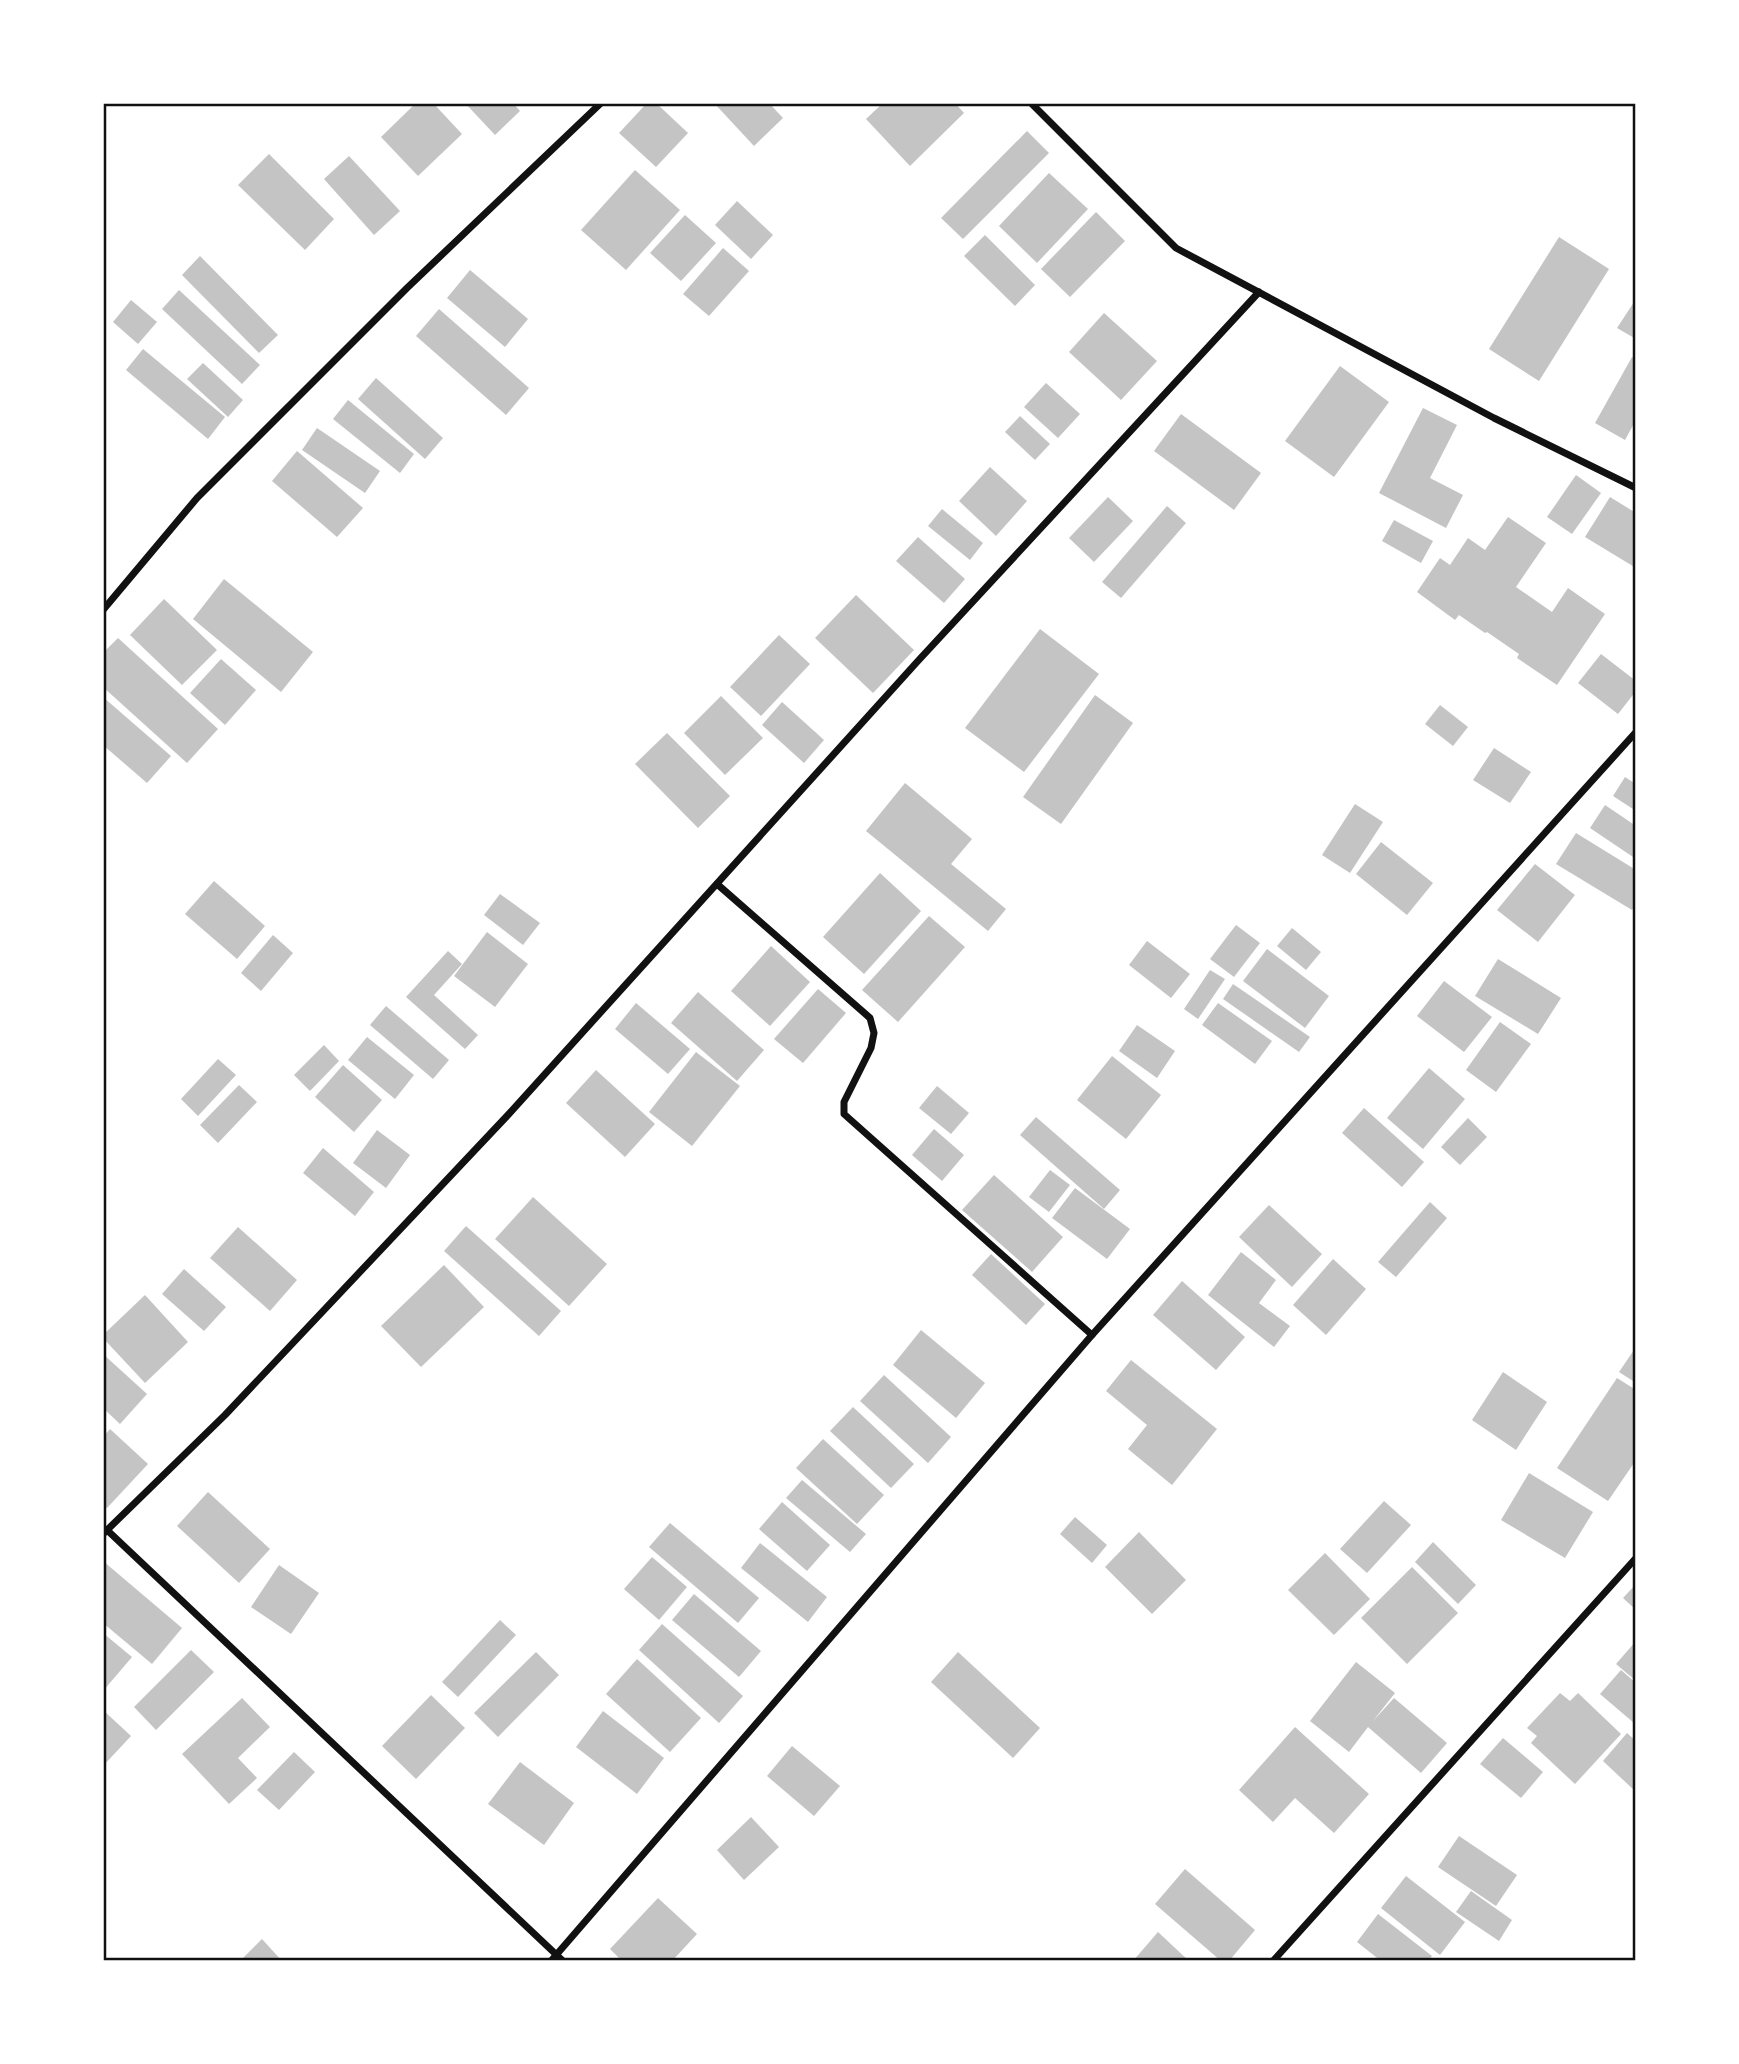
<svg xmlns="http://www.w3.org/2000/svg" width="1739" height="2064" viewBox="0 0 1739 2064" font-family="Signika,sans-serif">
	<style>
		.building { fill: #c4c4c4 }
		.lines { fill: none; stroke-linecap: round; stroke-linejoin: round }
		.minor { stroke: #111; stroke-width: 7 }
		.neatline { fill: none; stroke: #111; stroke-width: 2.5 }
	</style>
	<rect width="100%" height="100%" fill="#fff"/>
	<!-- building -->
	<g class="building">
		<path d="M416,103H433L462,134L418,176L381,137Z"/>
		<path d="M465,103H513L520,111L495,135Z"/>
		<path d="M647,103H656L688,133L656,167L619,133Z"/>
		<path d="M714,103H769L783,118L754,146Z"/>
		<path d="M883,103H955L964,113L910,166L866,119Z"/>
		<path d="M1027,131L1049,153L963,239L941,218Z"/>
		<path d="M269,154L334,219L305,250L238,185Z"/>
		<path d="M349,156L400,211L374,235L324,179Z"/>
		<path d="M635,170L680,210L626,270L581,230Z"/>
		<path d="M1049,173L1088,209L1037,263L999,226Z"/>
		<path d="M737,201L773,235L751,259L715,225Z"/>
		<path d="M1096,212L1125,241L1070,297L1041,269Z"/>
		<path d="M685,215L716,243L681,281L650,253Z"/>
		<path d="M985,235L1035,285L1015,306L964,256Z"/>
		<path d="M1559,237L1609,269L1539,381L1489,349Z"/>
		<path d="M723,248L749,271L709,316L683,294Z"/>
		<path d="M200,256L278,335L259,353L182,275Z"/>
		<path d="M470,270L528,319L505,347L447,298Z"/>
		<path d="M179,290L260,365L242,384L162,309Z"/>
		<path d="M1636,299V339L1617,328Z"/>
		<path d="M131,300L157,322L138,344L113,322Z"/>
		<path d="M439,309L529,388L506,415L416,336Z"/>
		<path d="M1104,313L1157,361L1121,400L1069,352Z"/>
		<path d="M143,349L225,417L208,439L126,370Z"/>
		<path d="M1632,357L1636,359V420L1625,440L1595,423Z"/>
		<path d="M203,363L243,400L228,417L187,379Z"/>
		<path d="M1340,366L1389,402L1334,477L1285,441Z"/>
		<path d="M376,378L443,438L425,459L358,399Z"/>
		<path d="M1046,383L1080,414L1058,438L1024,407Z"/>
		<path d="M348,400L414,454L400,473L333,419Z"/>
		<path d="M1423,408L1457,425L1430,478L1463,495L1446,528L1379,493Z"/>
		<path d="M1181,414L1261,473L1234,510L1154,451Z"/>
		<path d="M1020,416L1050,444L1035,460L1005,432Z"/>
		<path d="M317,428L380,471L365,493L302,450Z"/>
		<path d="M297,451L363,508L337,537L272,481Z"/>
		<path d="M990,467L1027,501L996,536L959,501Z"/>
		<path d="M1576,475L1601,493L1572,534L1547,517Z"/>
		<path d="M1108,497L1133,521L1094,562L1069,538Z"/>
		<path d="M1610,497L1636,513V568L1585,537Z"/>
		<path d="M1167,506L1186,523L1121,598L1102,582Z"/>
		<path d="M942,509L983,543L970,560L928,526Z"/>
		<path d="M1508,517L1546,543L1516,587L1552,612L1568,588L1605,614L1557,685L1517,658L1519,654L1487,632L1485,633L1459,615L1455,620L1417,592L1440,558L1450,565L1468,538L1485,550Z"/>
		<path d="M1394,520L1433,541L1421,563L1382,541Z"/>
		<path d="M918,537L965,579L944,603L896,561Z"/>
		<path d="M224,579L313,652L281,692L193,619Z"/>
		<path d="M856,595L914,650L873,693L815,638Z"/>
		<path d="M164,599L217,650L182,685L130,635Z"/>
		<path d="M1040,629L1099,674L1024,772L965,728Z"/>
		<path d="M779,635L810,664L761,716L730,687Z"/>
		<path d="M118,638L218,729L187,763L103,687V653Z"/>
		<path d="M1601,654L1636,681V691L1618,714L1578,683Z"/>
		<path d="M221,659L256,690L225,725L190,693Z"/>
		<path d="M1095,695L1133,723L1061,824L1023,797Z"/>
		<path d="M721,696L763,738L725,775L684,733Z"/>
		<path d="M103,697L171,756L147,783L103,745Z"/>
		<path d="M782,702L824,740L804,763L762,725Z"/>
		<path d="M1440,705L1468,727L1453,746L1425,724Z"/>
		<path d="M667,733L730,796L698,828L635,764Z"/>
		<path d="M1494,748L1531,772L1510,803L1473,780Z"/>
		<path d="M1625,777L1636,784V811L1613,796Z"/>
		<path d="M905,783L972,839L951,864L1006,909L988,931L866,831Z"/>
		<path d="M1355,804L1383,822L1350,873L1322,855Z"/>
		<path d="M1605,805L1636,826V859L1590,828Z"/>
		<path d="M1576,833L1636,870V904L1632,910L1556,864Z"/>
		<path d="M1381,842L1433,883L1407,915L1356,874Z"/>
		<path d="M1535,864L1575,895L1538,942L1497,910Z"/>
		<path d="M880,873L921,911L864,974L823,937Z"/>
		<path d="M214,881L265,926L237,959L185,914Z"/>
		<path d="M500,894L540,923L523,945L484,915Z"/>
		<path d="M929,916L965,947L898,1022L862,990Z"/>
		<path d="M1236,925L1260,943L1234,977L1210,959Z"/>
		<path d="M1292,928L1321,952L1306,970L1277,946Z"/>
		<path d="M487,932L528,964L495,1007L454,976Z"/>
		<path d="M273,935L293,953L261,991L241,973Z"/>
		<path d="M1147,941L1190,974L1171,998L1129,965Z"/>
		<path d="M771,946L810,982L770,1026L731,991Z"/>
		<path d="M1267,949L1329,996L1305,1028L1243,981Z"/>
		<path d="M448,951L462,964L434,995L478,1035L465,1049L406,997Z"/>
		<path d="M1498,959L1561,998L1538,1034L1475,996Z"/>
		<path d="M1210,970L1225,979L1198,1019L1184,1009Z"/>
		<path d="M1444,981L1492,1017L1464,1052L1417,1016Z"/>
		<path d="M1233,984L1310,1037L1299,1052L1223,999Z"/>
		<path d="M818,989L846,1013L803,1063L774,1039Z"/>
		<path d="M698,992L764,1050L737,1081L671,1023Z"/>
		<path d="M636,1003L690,1049L668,1074L615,1029Z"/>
		<path d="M1218,1003L1272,1041L1255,1064L1202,1025Z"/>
		<path d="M386,1006L449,1060L433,1079L370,1025Z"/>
		<path d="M1500,1022L1531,1044L1496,1092L1466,1070Z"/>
		<path d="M1137,1025L1175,1051L1157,1078L1119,1051Z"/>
		<path d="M367,1037L414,1075L395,1099L348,1060Z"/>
		<path d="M324,1045L339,1061L310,1091L294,1075Z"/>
		<path d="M696,1052L740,1086L692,1146L649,1112Z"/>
		<path d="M1112,1056L1161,1095L1126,1139L1077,1100Z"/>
		<path d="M218,1059L236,1075L198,1116L181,1099Z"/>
		<path d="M343,1065L382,1100L354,1132L315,1097Z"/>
		<path d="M1429,1068L1465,1099L1423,1149L1387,1118Z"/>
		<path d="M596,1070L655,1124L625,1157L566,1103Z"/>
		<path d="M239,1085L257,1102L218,1143L200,1125Z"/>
		<path d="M937,1086L969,1113L951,1134L919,1108Z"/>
		<path d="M1364,1108L1424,1162L1402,1187L1342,1133Z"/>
		<path d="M1036,1117L1120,1190L1104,1209L1020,1135Z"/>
		<path d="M1468,1118L1487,1137L1460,1165L1441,1147Z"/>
		<path d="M934,1129L964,1155L942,1181L912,1155Z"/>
		<path d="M377,1130L410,1155L386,1188L353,1163Z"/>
		<path d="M323,1148L374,1192L355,1216L303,1173Z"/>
		<path d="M1050,1170L1070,1185L1049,1212L1029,1197Z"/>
		<path d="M994,1175L1063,1237L1032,1272L962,1210Z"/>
		<path d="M1075,1188L1130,1229L1107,1259L1052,1218Z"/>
		<path d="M533,1197L607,1264L569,1306L495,1239Z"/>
		<path d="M1430,1202L1447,1218L1396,1277L1378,1262Z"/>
		<path d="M1269,1205L1322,1254L1292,1287L1239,1237Z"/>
		<path d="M466,1226L561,1311L539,1336L444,1251Z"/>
		<path d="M238,1227L297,1280L270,1311L210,1258Z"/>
		<path d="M1241,1252L1276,1280L1259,1303L1290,1326L1274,1347L1208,1295Z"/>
		<path d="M991,1254L1045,1304L1026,1325L972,1275Z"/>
		<path d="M1333,1259L1366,1289L1326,1335L1293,1305Z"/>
		<path d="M444,1265L484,1307L421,1367L381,1326Z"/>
		<path d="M184,1269L226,1307L204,1331L162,1294Z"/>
		<path d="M1182,1281L1245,1337L1216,1370L1153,1315Z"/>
		<path d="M145,1295L188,1342L145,1383L103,1338V1335Z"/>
		<path d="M921,1330L985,1383L956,1418L893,1365Z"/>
		<path d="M1636,1347V1383L1619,1372Z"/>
		<path d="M103,1354L147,1394L120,1424L103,1408Z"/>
		<path d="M1131,1360L1217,1429L1172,1485L1128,1449L1147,1425L1106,1391Z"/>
		<path d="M1503,1372L1547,1402L1516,1450L1472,1420Z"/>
		<path d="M884,1375L951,1437L928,1463L860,1401Z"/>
		<path d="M1617,1378L1636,1390V1460L1608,1501L1557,1468Z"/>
		<path d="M853,1407L914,1464L891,1488L830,1431Z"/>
		<path d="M110,1429L148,1464L107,1508L103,1505V1437Z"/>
		<path d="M823,1439L884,1495L857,1524L796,1468Z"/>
		<path d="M1529,1473L1593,1512L1565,1558L1501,1520Z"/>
		<path d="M802,1480L866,1534L850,1552L786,1498Z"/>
		<path d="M208,1492L270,1549L239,1583L177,1526Z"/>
		<path d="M1384,1501L1411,1525L1367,1573L1340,1549Z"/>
		<path d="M782,1502L830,1545L807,1571L759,1529Z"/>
		<path d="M1075,1517L1107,1545L1092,1563L1060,1534Z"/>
		<path d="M670,1523L759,1598L738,1623L649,1547Z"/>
		<path d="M1139,1532L1186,1580L1152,1614L1105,1567Z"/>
		<path d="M1433,1542L1476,1585L1458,1604L1415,1562Z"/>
		<path d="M760,1543L827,1597L808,1622L741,1568Z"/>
		<path d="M1325,1553L1370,1599L1334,1635L1288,1590Z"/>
		<path d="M652,1557L687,1587L659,1620L624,1589Z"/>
		<path d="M103,1561L182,1628L152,1664L103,1623Z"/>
		<path d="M279,1565L319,1593L291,1634L251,1607Z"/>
		<path d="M1412,1567L1458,1613L1407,1664L1361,1618Z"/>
		<path d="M1636,1584V1610L1623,1598Z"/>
		<path d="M694,1594L761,1651L739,1677L672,1620Z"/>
		<path d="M500,1620L516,1635L458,1697L442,1682Z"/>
		<path d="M662,1624L743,1696L719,1723L639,1650Z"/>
		<path d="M103,1633L132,1657L103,1691Z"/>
		<path d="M1636,1641V1681L1616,1664Z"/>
		<path d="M191,1650L214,1672L156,1730L134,1707Z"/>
		<path d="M536,1652L559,1675L498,1737L474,1713Z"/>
		<path d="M958,1652L1040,1728L1013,1758L931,1682Z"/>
		<path d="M637,1659L701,1718L670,1752L606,1694Z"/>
		<path d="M1356,1662L1395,1693L1373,1721L1394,1698L1447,1743L1421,1773L1368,1727L1349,1752L1310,1721Z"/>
		<path d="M1621,1670L1636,1683V1720L1634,1723L1600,1694Z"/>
		<path d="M1560,1693L1570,1701L1578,1693L1621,1734L1575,1784L1531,1743L1537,1736L1527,1728Z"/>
		<path d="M431,1695L465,1728L416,1779L382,1746Z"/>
		<path d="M242,1698L270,1727L238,1758L257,1778L229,1804L182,1754Z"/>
		<path d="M103,1710L131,1736L103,1766Z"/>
		<path d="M603,1711L664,1758L637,1794L576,1747Z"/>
		<path d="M1295,1727L1369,1794L1334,1833L1295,1798L1273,1822L1239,1790Z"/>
		<path d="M1627,1733L1636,1741V1792L1603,1761Z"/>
		<path d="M1503,1738L1543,1772L1521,1798L1480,1764Z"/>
		<path d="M792,1746L840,1786L814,1816L767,1776Z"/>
		<path d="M294,1752L315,1772L279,1810L257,1790Z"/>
		<path d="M520,1762L574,1803L544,1845L488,1804Z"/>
		<path d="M751,1817L779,1847L744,1880L717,1850Z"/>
		<path d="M1459,1836L1517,1875L1496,1906L1438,1867Z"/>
		<path d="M1185,1869L1255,1930L1229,1961H1221L1155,1904Z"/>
		<path d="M1406,1876L1465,1922L1440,1955L1381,1908Z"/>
		<path d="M1471,1891L1512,1920L1499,1941L1456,1912Z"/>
		<path d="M658,1898L697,1934L672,1961H622L610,1949Z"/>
		<path d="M1378,1914L1432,1956L1428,1961H1381L1357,1942Z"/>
		<path d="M1158,1932L1189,1961H1133Z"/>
		<path d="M262,1939L282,1961H240Z"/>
	</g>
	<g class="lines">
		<!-- minor -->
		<g class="minor">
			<path d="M1031,103L1176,248L1494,418L1636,488"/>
			<path d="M103,610L197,498L407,288L601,103"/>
			<path d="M717,884L870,1018L874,1033L871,1048L844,1102V1114L1092,1335"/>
			<path d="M107,1530L563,1961"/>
			<path d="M103,1534L225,1415L507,1116L917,662L1259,292"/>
			<path d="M551,1961L1092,1335L1636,732"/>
			<path d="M1273,1961L1636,1558"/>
		</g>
	</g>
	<!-- border -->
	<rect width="1739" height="2064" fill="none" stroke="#ffffff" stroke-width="210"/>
	<rect x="105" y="105" width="1529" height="1854" class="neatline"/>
</svg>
